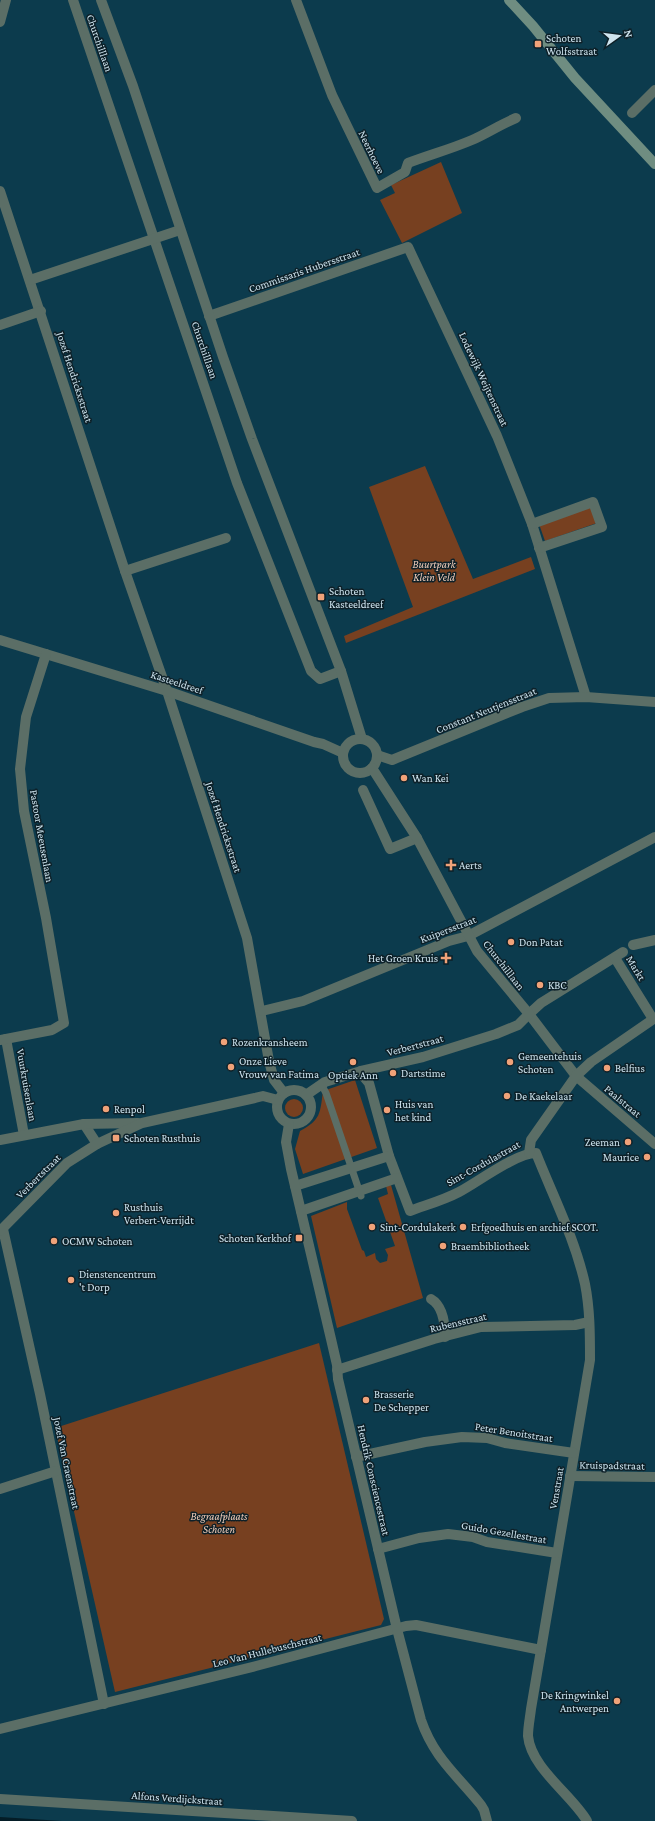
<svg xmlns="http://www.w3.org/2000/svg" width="655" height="1821" viewBox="0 0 655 1821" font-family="'Crimson Pro',serif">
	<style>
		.green { fill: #774020 }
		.water { fill: #041d27 }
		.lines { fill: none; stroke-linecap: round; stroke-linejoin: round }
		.pedestrian { stroke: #5b6e66; stroke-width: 7 }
		.minor { stroke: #5b6e66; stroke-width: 10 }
		.tertiary { stroke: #5b6e66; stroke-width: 10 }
		.secondary { stroke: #6f8d81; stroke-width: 10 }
		.poi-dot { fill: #f0a279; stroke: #0d2028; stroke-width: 1.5 }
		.labels { text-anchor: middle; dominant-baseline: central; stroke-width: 3; stroke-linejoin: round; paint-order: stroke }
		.poi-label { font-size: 11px; fill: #cee4ef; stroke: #0d2028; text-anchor: start }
		.street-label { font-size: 11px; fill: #cee4ef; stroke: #0d2028 }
		.park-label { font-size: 11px; font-style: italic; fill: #f3cebb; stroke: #0d2028 }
	</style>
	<rect width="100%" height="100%" fill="#0c3b4d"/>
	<!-- green -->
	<g class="green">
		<path d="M441,162L462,213L402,243L380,200L395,193L391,185Z"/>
		<path d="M425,466L473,579L531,557L535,569L346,643L344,636L413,607L369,487Z"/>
		<path d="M591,507L597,523L545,541L539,524Z"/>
		<path d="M355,1080L377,1148L303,1174L295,1149L300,1131C321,1120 320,1113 323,1091Z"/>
		<circle cx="294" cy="1108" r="9"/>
		<path d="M391,1185L423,1298L337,1328L311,1216L347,1202V1209L362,1250L364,1251L366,1257L375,1253L376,1259L380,1263L387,1261L388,1255L385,1249L395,1246L378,1198L388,1194L386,1186Z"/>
		<path d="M319,1343L384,1619L381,1625L115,1692L55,1428Z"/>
	</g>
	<!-- water -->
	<path class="water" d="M0,1817L62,1821H0Z"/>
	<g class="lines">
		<!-- pedestrian -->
		<path class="pedestrian" d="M321,1084L326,1093L361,1196"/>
		<!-- minor -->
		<g class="minor">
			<path d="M73,0L237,483L311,671L320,679L341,671"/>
			<path d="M296,0L332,95L377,188L405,172L408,163C429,155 451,149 472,140C488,133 501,124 516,118"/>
			<path d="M0,22L6,0"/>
			<path d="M632,113L655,90"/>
			<path d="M0,191L125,571L167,691L247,938L269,1061L274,1080L284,1093"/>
			<path d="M30,280L180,230"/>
			<path d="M209,316L408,247L497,436L519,491L532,524L586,697"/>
			<path d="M0,325L41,311"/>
			<path d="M532,524L593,502L602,527L539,548"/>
			<path d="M125,571L226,538"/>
			<path d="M0,640L167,691L314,742L323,744L343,753"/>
			<path d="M377,755L392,760L522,707L549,698L586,697L655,702"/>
			<path d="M363,790L390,849L417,838"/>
			<path d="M633,945L655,940"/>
			<path d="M623,952L541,1003L529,1014L576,1076L655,1144"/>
			<path d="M615,958L653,1019"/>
			<path d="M262,1011L303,1001L449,941L468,936L655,837"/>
			<path d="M6,1039L24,1135"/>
			<path d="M0,1040L52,1030L64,1023L46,918L24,811L20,769L26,717L46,654"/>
			<path d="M361,1071L363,1076L369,1083L389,1156L410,1211C426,1205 444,1200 459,1192C478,1182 516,1153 536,1153C553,1196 575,1239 585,1284C590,1309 590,1335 590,1360L531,1709C530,1718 528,1727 528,1736C531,1768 572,1795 587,1821"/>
			<path d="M84,1124L97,1144"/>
			<path d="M529,1153L531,1140L576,1076L591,1062L655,1018"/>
			<path d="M295,1186L389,1156"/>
			<path d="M301,1211L397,1178"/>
			<path d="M3,1229L40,1394L104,1704"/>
			<path d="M431,1299C443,1306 445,1324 445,1337"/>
			<path d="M337,1370L434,1339L481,1327L575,1325L589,1322"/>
			<path d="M356,1457L425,1442L462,1437L487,1438L505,1443L574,1453"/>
			<path d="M570,1476L655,1477"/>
			<path d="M0,1489L56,1471"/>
			<path d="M378,1549L419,1538L448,1534L473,1537L487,1542L557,1553"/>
			<path d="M0,1729L256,1666L406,1626L416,1625L541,1650"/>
			<path d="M0,1799L352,1821"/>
		</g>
		<!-- tertiary -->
		<g class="tertiary">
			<path d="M101,0L133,86L223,357L252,439L341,671L362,739"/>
			<circle cx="360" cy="756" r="17"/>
			<circle cx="294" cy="1107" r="17"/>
			<path d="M306,1095L325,1082L361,1071L423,1057L496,1034L518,1025L529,1014L477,951L417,838L372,768"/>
			<path d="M289,1124L286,1142L291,1169L331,1339L337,1365L338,1379L397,1629L421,1720C434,1758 457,1775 481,1805L484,1810L487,1821"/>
			<path d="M0,1140L84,1124L138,1123"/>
			<path d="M0,1231L67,1163L97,1144L142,1123L255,1098L263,1096L278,1100"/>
		</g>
		<!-- secondary -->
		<path class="secondary" d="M509,0L533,26L575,78L655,164"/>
	</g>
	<!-- markers -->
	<g class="poi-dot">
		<rect x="534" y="40" width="8" height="8" rx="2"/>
		<rect x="317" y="593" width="8" height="8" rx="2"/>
		<circle cx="404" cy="778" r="4"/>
		<path d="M449 859h4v4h4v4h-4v4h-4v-4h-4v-4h4z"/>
		<circle cx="511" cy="942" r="4"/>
		<path d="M444 952h4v4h4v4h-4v4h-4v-4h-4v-4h4z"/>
		<circle cx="540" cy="985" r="4"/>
		<circle cx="224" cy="1042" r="4"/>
		<circle cx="353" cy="1062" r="4"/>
		<circle cx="510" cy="1062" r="4"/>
		<circle cx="231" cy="1067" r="4"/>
		<circle cx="607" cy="1068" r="4"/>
		<circle cx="393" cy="1073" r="4"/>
		<circle cx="507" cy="1096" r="4"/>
		<circle cx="106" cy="1109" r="4"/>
		<circle cx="387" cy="1110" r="4"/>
		<rect x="112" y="1134" width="8" height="8" rx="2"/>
		<circle cx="628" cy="1142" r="4"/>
		<circle cx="647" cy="1157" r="4"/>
		<circle cx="116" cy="1213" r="4"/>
		<circle cx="372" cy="1227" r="4"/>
		<circle cx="463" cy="1227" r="4"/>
		<rect x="295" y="1234" width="8" height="8" rx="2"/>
		<circle cx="54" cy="1241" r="4"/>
		<circle cx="443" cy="1246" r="4"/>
		<circle cx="71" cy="1280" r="4"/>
		<circle cx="366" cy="1400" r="4"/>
		<circle cx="617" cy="1701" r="4"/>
	</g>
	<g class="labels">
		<!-- poi labels -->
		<g class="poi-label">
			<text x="546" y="38">Schoten<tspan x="546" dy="13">Wolfsstraat</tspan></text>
			<text x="329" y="591">Schoten<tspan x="329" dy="13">Kasteeldreef</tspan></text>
			<text x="412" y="778">Wan Kei</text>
			<text x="459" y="865">Aerts</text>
			<text x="519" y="942">Don Patat</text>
			<text x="438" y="958" text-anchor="end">Het Groen Kruis</text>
			<text x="548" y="985">KBC</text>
			<text x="232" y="1042">Rozenkransheem</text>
			<text x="518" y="1056">Gemeentehuis<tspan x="518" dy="13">Schoten</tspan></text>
			<text x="239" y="1061">Onze Lieve<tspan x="239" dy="13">Vrouw van Fatima</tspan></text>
			<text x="615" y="1068">Belfius</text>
			<text x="401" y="1073">Dartstime</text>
			<text x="353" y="1075" text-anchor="middle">Optiek Ann</text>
			<text x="515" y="1096">De Kaekelaar</text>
			<text x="395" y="1104">Huis van<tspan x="395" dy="13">het kind</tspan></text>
			<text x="114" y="1109">Renpol</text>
			<text x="124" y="1138">Schoten Rusthuis</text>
			<text x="620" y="1142" text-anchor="end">Zeeman</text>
			<text x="639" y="1157" text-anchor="end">Maurice</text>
			<text x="124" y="1207">Rusthuis<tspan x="124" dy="13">Verbert-Verrijdt</tspan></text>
			<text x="380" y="1227">Sint-Cordulakerk</text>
			<text x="471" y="1227">Erfgoedhuis en archief SCOT.</text>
			<text x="291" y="1238" text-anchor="end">Schoten Kerkhof</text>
			<text x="62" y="1241">OCMW Schoten</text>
			<text x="451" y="1246">Braembibliotheek</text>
			<text x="79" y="1274">Dienstencentrum<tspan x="79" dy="13">'t Dorp</tspan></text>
			<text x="374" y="1394">Brasserie<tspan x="374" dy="13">De Schepper</tspan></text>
			<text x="609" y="1695" text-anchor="end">De Kringwinkel<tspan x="609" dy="13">Antwerpen</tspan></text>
		</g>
		<!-- street labels -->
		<g class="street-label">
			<text transform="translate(100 43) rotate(71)">Churchilllaan</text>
			<text transform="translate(372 152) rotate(64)">Neerhoeve</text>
			<text transform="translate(304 270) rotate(-19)">Commissaris Hubersstraat</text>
			<text transform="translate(205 350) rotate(71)">Churchilllaan</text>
			<text transform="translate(75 377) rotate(72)">Jozef Hendrickxstraat</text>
			<text transform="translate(484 379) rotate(65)">Lodewijk Weijtenstraat</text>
			<text transform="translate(177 682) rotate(18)">Kasteeldreef</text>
			<text transform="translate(486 710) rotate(-22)">Constant Neutjensstraat</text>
			<text transform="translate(224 827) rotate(72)">Jozef Hendrickxstraat</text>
			<text transform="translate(42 836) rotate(80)">Pastoor Meeusenlaan</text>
			<text transform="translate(448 929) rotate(-21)">Kuipersstraat</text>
			<text transform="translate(504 965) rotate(52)">Churchilllaan</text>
			<text transform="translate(636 968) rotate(59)">Markt</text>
			<text transform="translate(415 1045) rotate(-15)">Verbertstraat</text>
			<text transform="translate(27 1085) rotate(80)">Vuurkruisenlaan</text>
			<text transform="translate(623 1101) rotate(40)">Paalstraat</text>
			<text transform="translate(483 1163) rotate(-29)">Sint-Cordulastraat</text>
			<text transform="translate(38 1176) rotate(-45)">Verbertstraat</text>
			<text transform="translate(458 1322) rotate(-13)">Rubensstraat</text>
			<text transform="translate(514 1432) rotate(9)">Peter Benoitstraat</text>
			<text transform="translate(67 1463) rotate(78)">Jozef Van Craenstraat</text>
			<text transform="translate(612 1465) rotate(1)">Kruispadstraat</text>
			<text transform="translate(374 1480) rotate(77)">Hendrik Consciencestraat</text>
			<text transform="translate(556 1488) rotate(-80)">Venstraat</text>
			<text transform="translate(504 1532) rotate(10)">Guido Gezellestraat</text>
			<text transform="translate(267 1650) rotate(-14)">Leo Van Hullebuschstraat</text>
			<text transform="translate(177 1798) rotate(4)">Alfons Verdijckstraat</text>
		</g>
		<!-- park labels -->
		<g class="park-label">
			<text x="434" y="564">Buurtpark<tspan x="434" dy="13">Klein Veld</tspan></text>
			<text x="219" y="1516">Begraafplaats<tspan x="219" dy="13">Schoten</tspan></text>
		</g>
	</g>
	<!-- north arrow -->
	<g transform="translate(619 36) rotate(76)" stroke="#0d2028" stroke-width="3" paint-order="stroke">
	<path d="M0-3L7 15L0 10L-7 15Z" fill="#cee4ef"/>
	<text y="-6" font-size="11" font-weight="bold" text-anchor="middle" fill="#cee4ef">N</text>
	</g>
</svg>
